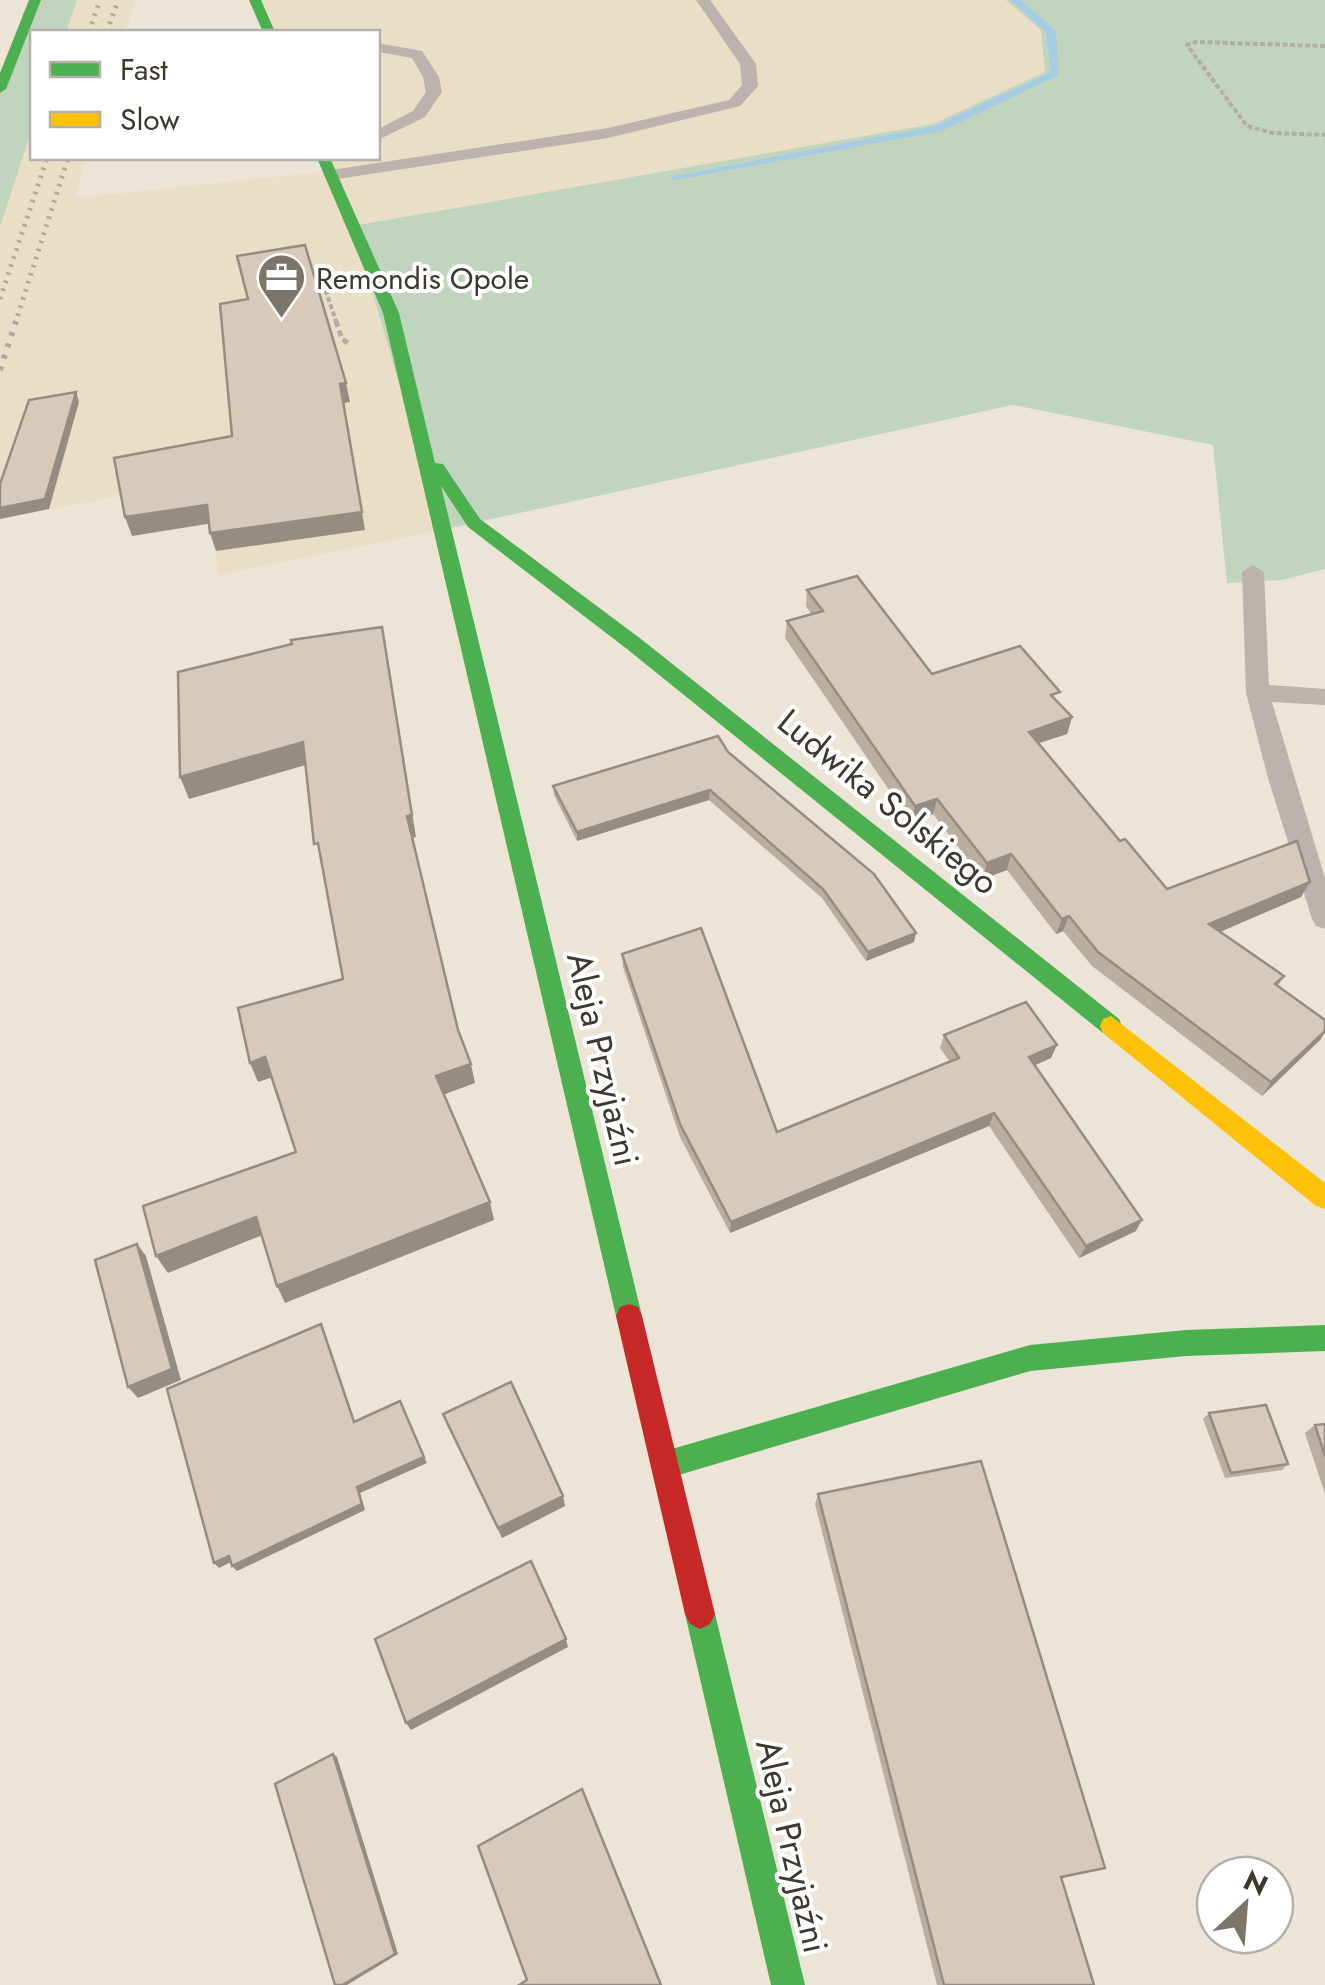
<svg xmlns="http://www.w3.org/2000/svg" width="1325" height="1985" viewBox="0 0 1325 1985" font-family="Jost,sans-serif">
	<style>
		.built { fill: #ebdec7 }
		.green { fill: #c1d5be }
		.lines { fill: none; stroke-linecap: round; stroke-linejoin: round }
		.stream { fill: #a5cce3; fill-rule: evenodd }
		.path-far1 { stroke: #b4aca6; stroke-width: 4; stroke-dasharray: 5 2.5; stroke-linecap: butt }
		.path { stroke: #b4aca6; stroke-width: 5; stroke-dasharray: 6 4; stroke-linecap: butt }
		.lane { fill: #bdb3ae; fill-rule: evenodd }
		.fast { fill: #4caf50; fill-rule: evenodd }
		.slow { fill: #ffc107; fill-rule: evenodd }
		.jam { fill: #c62828; fill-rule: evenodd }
		.rail-far1 { stroke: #b0a9a3; stroke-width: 5; stroke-dasharray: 2.5 6; stroke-linecap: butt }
		.rail { stroke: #b0a9a3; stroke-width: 6; stroke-dasharray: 4 8; stroke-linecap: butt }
		.wall { fill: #b9aea0 }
		.shaded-wall { fill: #968d82 }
		.building { fill: #d7caba; stroke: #968d82; stroke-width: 2.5 }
		.labels { text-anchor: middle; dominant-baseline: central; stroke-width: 8; stroke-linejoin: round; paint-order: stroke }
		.far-poi-label { font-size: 30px; fill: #3e392f; stroke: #fff; text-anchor: start }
		.street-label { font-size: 35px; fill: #3e392f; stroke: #fff }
	</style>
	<rect width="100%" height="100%" fill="#ece4d6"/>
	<!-- built -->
	<g class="built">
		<path d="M77,0H135L125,32H66Z"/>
		<path d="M255,0H1006L1041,30L1045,72L933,124L860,138L442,530L218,575L209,479L0,519V227L32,129V158H86L75,198L329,171L323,158H378V32H269Z"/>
	</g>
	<!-- green -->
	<g class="green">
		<path d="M35,0H77L66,32H32V129L0,227V89Z"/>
		<path d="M1006,0H1325V569L1282,580L1227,583L1213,445L1013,405L442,530L353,226L933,124L1045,72L1041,30Z"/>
	</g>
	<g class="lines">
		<!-- stream -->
		<path class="stream" d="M1011,0H1021L1056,31L1059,75L942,131L675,180L670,177L935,126L1051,72L1046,32Z"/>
		<!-- path-far1 -->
		<g class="path-far1">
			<path d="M1325,46L1196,42L1187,45L1247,126L1273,133L1325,135"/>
			<path d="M323,283L337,324"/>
		</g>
		<!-- path -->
		<path class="path" d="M336,321L342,339L349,344"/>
		<!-- lane -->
		<g class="lane">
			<path d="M696,0H710L756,64L758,86L740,106L608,138L331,180L323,175L331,170L608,128L729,100L742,85L740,64Z"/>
			<path d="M378,43L422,51L439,77L442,92L425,117L378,140V129L413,111L426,92L423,77L412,58L378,52Z"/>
			<path d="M1253,565L1264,572L1269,685L1325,689V705L1272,702L1325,878V929L1316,926L1312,919L1268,778L1246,693L1242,572Z"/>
		</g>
		<!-- fast -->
		<g class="fast">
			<path d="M29,0H41L6,89L0,93V73Z"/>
			<path d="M249,0H261L275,32H263Z"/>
			<path d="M317,158H330L399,313L435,463L443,464L480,519L641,639L1119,1019L1122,1026L1119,1033H1103L627,649L468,527L441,486L642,1316L638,1325L629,1328L620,1325L616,1316L383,313Z"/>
			<path d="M1325,1325V1351L1186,1356L1030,1371L665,1479L655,1475L651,1465L655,1455L665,1451L1030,1345L1186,1330Z"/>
			<path d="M700,1599L710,1604L715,1614L805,1985H771L685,1614L690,1604Z"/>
		</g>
		<!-- slow -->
		<path class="slow" d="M1111,1016L1325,1183V1209L1316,1206L1103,1033L1100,1026L1103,1019Z"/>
		<!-- jam -->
		<path class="jam" d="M629,1304L638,1307L642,1316L715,1614L710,1624L700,1629L690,1624L685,1614L616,1316L620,1307Z"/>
		<!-- rail-far1 -->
		<g class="rail-far1">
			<path d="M89,32L100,0"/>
			<path d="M107,32L118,0"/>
			<path d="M0,299L47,158"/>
			<path d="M15,324L68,158"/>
		</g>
		<!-- rail -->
		<path class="rail" d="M0,370L16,321"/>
	</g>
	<!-- wall -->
	<g class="wall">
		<path d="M807,590L932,674L1057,701L1072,717L1067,734L1038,743L1120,841L1167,889L1310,882L1301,897L1220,932L1284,976L1278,986L1321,1039L1262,1096L1092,966L1063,931L1056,934L1007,870L983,879L933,814L911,822L785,638L787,621L811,614L806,606Z"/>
		<path d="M728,752L914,942L866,961L822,898L709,800L577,841L554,795L553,786Z"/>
		<path d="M622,954L777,1132L950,1062L940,1048L944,1035L1051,1058L1035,1065L1136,1231L1079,1258L989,1126L730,1233L680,1137L623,967Z"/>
		<path d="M1209,1413L1288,1464L1282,1470L1225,1478L1203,1419Z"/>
		<path d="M443,1414L565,1506L502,1538Z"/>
		<path d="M1325,1424V1494L1305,1433L1315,1425Z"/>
		<path d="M818,1494L1105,1868L1062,1878L1094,1985H937L815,1504Z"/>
	</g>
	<!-- shaded-wall -->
	<g class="shaded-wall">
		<path d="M346,383L350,402L344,403L365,530L216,551L210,533L340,384Z"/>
		<path d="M76,392L79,402L49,509L0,519V508Z"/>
		<path d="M207,505L213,523L132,536L125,517Z"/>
		<path d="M382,627L416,837L412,838L407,816Z"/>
		<path d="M1072,717L1067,734L1024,748L1029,732Z"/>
		<path d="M303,742L309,764L189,799L180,777Z"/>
		<path d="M710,790L709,800L577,841V832Z"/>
		<path d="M937,799L933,814L911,822L915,806Z"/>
		<path d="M1011,854L1007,870L983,879L987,863Z"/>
		<path d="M1310,882L1301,897L1201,940L1209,924Z"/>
		<path d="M1069,916L1063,931L1056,934L1062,919Z"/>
		<path d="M916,933L914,942L866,961L868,952Z"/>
		<path d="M1325,1031L1321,1039L1262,1096L1271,1082Z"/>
		<path d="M1057,1045L1051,1058L1024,1070L1029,1057Z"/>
		<path d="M265,1057L273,1077L258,1082L250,1063Z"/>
		<path d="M471,1064L475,1083L440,1096L436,1076Z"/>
		<path d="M994,1113L989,1126L730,1233L731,1222Z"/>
		<path d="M490,1202L494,1220L285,1303L277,1286Z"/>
		<path d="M256,1217L265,1234L168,1273L156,1256Z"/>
		<path d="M1142,1220L1136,1231L1079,1258L1086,1246Z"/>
		<path d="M137,1244L146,1256L181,1380L138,1398L128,1387Z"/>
		<path d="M424,1457L427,1463L360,1493L365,1510L237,1571L232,1566L357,1487Z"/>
		<path d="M563,1496L565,1506L502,1538L498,1528Z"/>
		<path d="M229,1556L233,1561L219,1568L214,1563Z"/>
		<path d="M566,1639L568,1647L411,1730L406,1723Z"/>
		<path d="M333,1754L337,1757L398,1954L347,1985H342Z"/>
	</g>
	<!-- building -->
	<g class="building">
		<path d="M305,245L346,383L340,384L362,512L210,533L207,505L125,517L114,458L232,436L220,304L248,299L237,256Z"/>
		<path d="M76,392L45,499L0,508V484L29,400Z"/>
		<path d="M857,576L932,674L1020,646L1060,692L1051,695L1072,717L1029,732L1120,841L1125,839L1167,889L1297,841L1310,882L1209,924L1284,976L1275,984L1325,1020V1031L1271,1082L1098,952L1069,916L1062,919L1011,854L987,863L937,799L915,806L787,621L823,611L807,590Z"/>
		<path d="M382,627L412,815L407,816L458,1030L471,1064L436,1076L490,1202L277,1286L256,1217L156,1256L143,1206L296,1152L265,1057L250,1063L238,1008L343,979L318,843L314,844L303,742L180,777L178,672L292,644L291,640Z"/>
		<path d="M718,736L728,752L874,874L916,933L868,952L823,889L710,790L577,832L553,786Z"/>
		<path d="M701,928L777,1132L959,1058L944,1035L1026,1002L1057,1045L1029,1057L1142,1220L1086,1246L994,1113L731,1222L680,1124L622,954Z"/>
		<path d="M137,1244L172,1369L128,1387L95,1260Z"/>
		<path d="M321,1324L354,1422L400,1401L424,1457L357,1487L362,1504L232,1566L229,1556L214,1563L167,1389Z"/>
		<path d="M511,1382L563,1496L498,1528L443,1414Z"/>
		<path d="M1266,1405L1288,1464L1231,1473L1209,1413Z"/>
		<path d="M1325,1424V1456L1315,1425Z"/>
		<path d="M981,1461L1105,1868L1061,1877L1094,1985H944L818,1494Z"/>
		<path d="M531,1561L566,1639L406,1723L375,1639Z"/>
		<path d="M333,1754L395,1954L342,1985H335L275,1784Z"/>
		<path d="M582,1789L661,1985H519L527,1980L478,1846Z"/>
	</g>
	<!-- icons -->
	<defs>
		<symbol id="office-pin" viewBox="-11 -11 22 30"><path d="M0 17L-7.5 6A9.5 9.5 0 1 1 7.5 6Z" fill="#7b7569" stroke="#fff"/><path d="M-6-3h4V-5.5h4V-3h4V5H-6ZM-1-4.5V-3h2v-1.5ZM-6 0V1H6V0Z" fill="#fff"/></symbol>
	</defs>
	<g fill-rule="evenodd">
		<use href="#office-pin" x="254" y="250" width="55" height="75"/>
	</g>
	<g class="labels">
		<!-- far-poi labels -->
		<g class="far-poi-label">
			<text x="316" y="278">Remondis Opole</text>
		</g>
		<!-- street labels -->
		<g class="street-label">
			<text transform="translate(888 802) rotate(39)">Ludwika Solskiego</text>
			<text transform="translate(603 1059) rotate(77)">Aleja Przyjaźni</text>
			<text transform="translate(792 1846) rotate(77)">Aleja Przyjaźni</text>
		</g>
	</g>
	<!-- legend -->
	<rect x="30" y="30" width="350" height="130" fill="#ffffff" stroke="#b2b0ac" stroke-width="2.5"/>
	<rect x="50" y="62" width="50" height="15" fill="#4caf50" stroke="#b2b0ac" stroke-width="2.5"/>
	<text x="120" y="80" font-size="30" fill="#3e392f">Fast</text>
	<rect x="50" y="112" width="50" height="15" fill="#ffc107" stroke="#b2b0ac" stroke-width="2.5"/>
	<text x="120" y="130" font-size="30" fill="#3e392f">Slow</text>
	<!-- north arrow -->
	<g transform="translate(1245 1905) rotate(26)"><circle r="48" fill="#ffffff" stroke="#b2b0ac" stroke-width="2.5"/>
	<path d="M0-8L18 38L0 25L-18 38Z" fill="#7b7569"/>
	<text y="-15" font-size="28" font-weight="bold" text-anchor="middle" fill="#3e392f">N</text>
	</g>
</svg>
